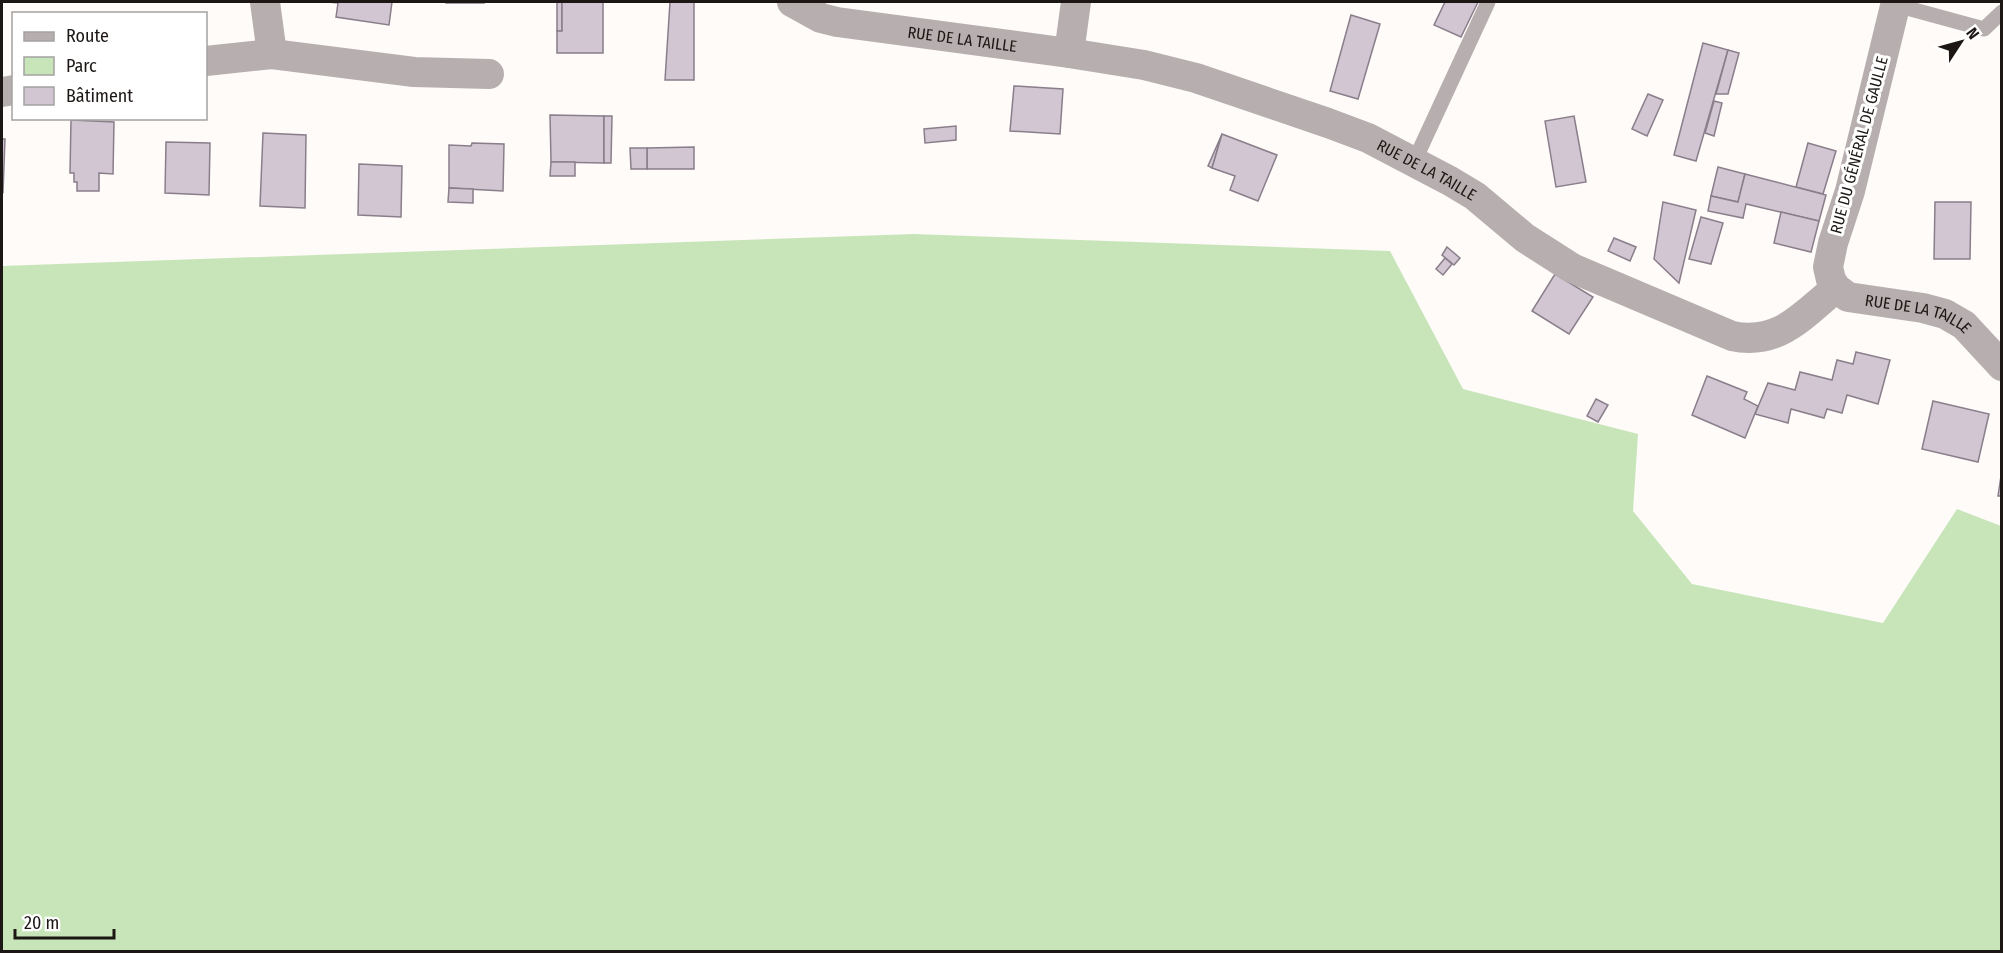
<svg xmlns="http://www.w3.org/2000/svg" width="2003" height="953" viewBox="0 0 2003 953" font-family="'Fira Sans Condensed',sans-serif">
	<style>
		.green { fill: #c8e5b9 }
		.building { fill: #d2c6d2; stroke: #897e8a; stroke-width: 1.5 }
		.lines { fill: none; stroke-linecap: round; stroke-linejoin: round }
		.lane { stroke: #b7aeaf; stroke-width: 15 }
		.street { stroke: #b7aeaf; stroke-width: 30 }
		.labels { text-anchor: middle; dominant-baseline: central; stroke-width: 6; stroke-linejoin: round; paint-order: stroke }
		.street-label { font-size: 16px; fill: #1c1714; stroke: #fff }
	</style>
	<rect width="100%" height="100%" fill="#fefbf9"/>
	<!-- green -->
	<path class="green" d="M914,234L1390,251L1463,389L1638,434L1633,511L1692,584L1883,623L1957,509L2001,526V951H2V266Z"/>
	<!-- building -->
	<g class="building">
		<path d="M328,2H392L389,25L336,17L338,3Z"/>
		<rect x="446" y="2" width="38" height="1"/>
		<rect x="557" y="2" width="5" height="29"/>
		<path d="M562,2H603V53H557V31H562Z"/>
		<path d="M670,2H694V80H665Z"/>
		<path d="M1445,2H1478L1461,37L1434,25Z"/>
		<path d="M1351,15L1380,24L1358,99L1330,91Z"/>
		<path d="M1703,43L1728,50L1696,161L1674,155Z"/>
		<path d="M1728,50L1739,53L1728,94H1716Z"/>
		<path d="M1014,86L1063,89L1060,134L1010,131Z"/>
		<path d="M1648,94L1663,100L1647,136L1632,129Z"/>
		<path d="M1714,101L1722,103L1714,136L1705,133Z"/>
		<path d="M550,115L604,116V163L551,162Z"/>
		<path d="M604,116H612L611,163H604Z"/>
		<path d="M1574,116L1586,182L1556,187L1545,121Z"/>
		<path d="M71,120L114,122L113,174L99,173V191H77V182H74V173H70Z"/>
		<path d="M956,126V140L925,143L924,129Z"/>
		<path d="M263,133L306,135L305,208L260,206Z"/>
		<path d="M1222,134L1212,168L1208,166Z"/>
		<path d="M1222,134L1277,155L1258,201L1230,190L1235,176L1212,168Z"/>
		<path d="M2,139H5L3,192L2,191Z"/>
		<path d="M166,142L210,143L209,195L165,193Z"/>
		<path d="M472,143L504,144L503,191L449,188V145L471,146Z"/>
		<path d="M1808,143L1836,151L1823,194L1796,187Z"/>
		<path d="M694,147V169H647V148Z"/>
		<path d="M630,148H647V169H631Z"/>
		<path d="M551,162H575V176H550Z"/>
		<path d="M359,164L402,166L401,217L358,215Z"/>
		<path d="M1718,167L1745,174L1738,202L1711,196Z"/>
		<path d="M1745,174L1826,195L1819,221L1746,204L1743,218L1708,211L1711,196L1738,202Z"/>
		<path d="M449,188L473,189V203L448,202Z"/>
		<path d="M1663,202L1696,210L1679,283L1654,259Z"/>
		<path d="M1935,202H1971L1970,259H1934Z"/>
		<path d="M1781,212L1819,221L1811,252L1774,243Z"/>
		<path d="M1701,217L1723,223L1711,264L1689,259Z"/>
		<path d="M1614,238L1636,247L1630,261L1608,251Z"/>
		<path d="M1447,247L1460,258L1454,265L1442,255Z"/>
		<path d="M1445,258L1452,264L1443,275L1436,269Z"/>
		<path d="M1555,274L1593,297L1569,334L1532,311Z"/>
		<path d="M1856,352L1890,360L1878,404L1847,395L1842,413L1827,409L1824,418L1791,409L1788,423L1755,414L1768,383L1795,390L1800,372L1832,380L1837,360L1853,364Z"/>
		<path d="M1707,376L1747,392L1744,399L1758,406L1745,438L1692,415Z"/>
		<path d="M1596,399L1608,405L1598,422L1587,416Z"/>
		<path d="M1933,401L1989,414L1978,462L1922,449Z"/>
		<path d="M2001,476H2002V496H1998Z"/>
	</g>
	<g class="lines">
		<!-- lane -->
		<g class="lane">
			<path d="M1896,5L1984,29L2002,12"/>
			<path d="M1414,162L1488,2"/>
		</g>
		<!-- street -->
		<g class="street">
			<path id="s1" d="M792,2L821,18L837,22L1069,53L1144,65L1196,78L1328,123L1368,138L1450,181L1475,196L1525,238L1572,268L1732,336C1779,346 1803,315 1836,288"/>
			<path id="s2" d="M1896,2L1850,191L1833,243L1828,267L1831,280L1836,288L1848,297L1923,308L1945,314L1964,325L2002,366"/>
			<path d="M1069,53L1076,2"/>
			<path d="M272,54L414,72L489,74"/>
			<path d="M206,61L272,54L265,2"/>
			<path d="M2,92L14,90"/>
		</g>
	</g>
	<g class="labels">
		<!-- street labels -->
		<g class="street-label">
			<text stroke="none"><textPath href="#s1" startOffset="176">RUE DE LA TAILLE</textPath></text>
			<text transform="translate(1859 145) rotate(-75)">RUE DU GÉNÉRAL DE GAULLE</text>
			<text stroke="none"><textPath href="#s1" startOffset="662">RUE DE LA TAILLE</textPath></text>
			<text stroke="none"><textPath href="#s2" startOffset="384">RUE DE LA TAILLE</textPath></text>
		</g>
	</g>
	<!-- border -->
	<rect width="2003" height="953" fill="none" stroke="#1c1714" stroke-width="6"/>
	<!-- legend -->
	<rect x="12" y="12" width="195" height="108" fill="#ffffff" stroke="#a4a2a1" stroke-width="1.5"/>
	<rect x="24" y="32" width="30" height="9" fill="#b7aeaf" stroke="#a4a2a1" stroke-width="1.5"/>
	<text x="66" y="42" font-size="18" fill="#1c1714">Route</text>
	<rect x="24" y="57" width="30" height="18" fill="#c8e5b9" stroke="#a4a2a1" stroke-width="1.5"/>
	<text x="66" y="72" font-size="18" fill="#1c1714">Parc</text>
	<rect x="24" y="87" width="30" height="18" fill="#d2c6d2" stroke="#a4a2a1" stroke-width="1.5"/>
	<text x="66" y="102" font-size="18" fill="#1c1714">Bâtiment</text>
	<!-- north arrow -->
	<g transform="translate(1961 42) rotate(54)" stroke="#ffffff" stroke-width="4.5" paint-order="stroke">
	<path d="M0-4.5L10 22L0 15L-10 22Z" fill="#1c1714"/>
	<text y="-9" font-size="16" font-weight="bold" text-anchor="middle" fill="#1c1714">N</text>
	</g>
	<!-- scale -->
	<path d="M15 929v9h99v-9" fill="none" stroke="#1c1714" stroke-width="3"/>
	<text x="24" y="929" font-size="18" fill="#1c1714" stroke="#ffffff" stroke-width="4.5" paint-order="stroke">20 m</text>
</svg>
